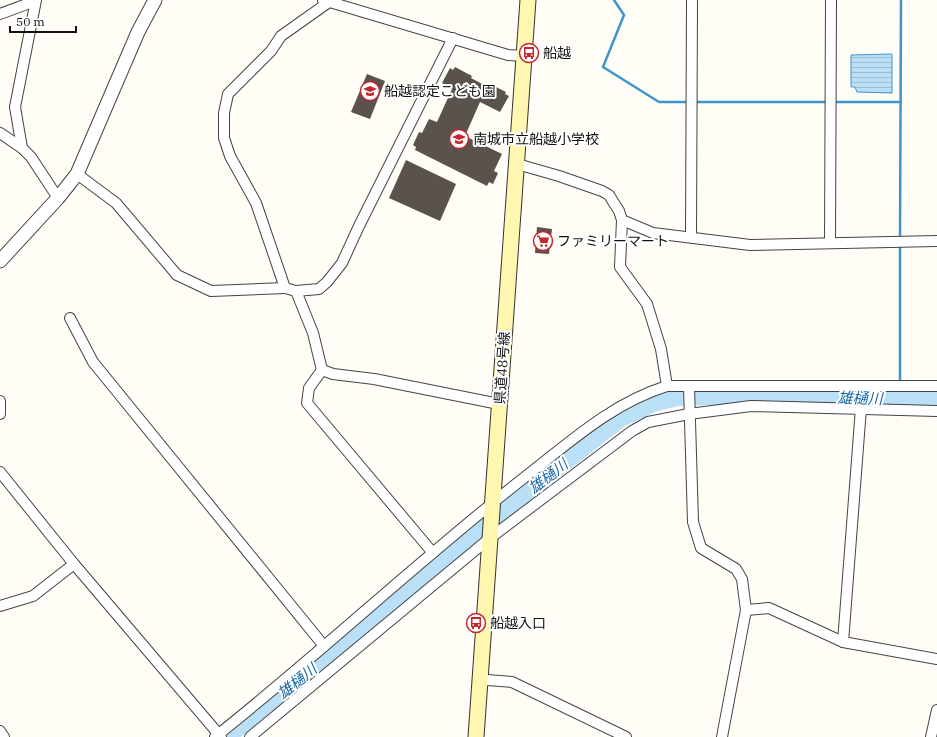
<svg xmlns="http://www.w3.org/2000/svg" width="937" height="737" viewBox="0 0 937 737" font-family="'IBM Plex Serif','Noto Sans JP',serif">
	<style>
		.water { fill: url(#water-rules); stroke: #3f96cf }
		.lines { fill: none; stroke-linecap: round; stroke-linejoin: round }
		.stream { stroke: #3f96cf; stroke-width: 2.5 }
		.river { stroke: #b9e0f7; stroke-width: 16 }
		.building { fill: #5a524d }
		.minor-casing { stroke: #444; stroke-width: 12 }
		.tertiary-casing { stroke: #444; stroke-width: 15 }
		.secondary-casing { stroke: #333; stroke-width: 17 }
		.minor { stroke: #fff; stroke-width: 10 }
		.tertiary { stroke: #fff; stroke-width: 13 }
		.secondary { stroke: #fff6b0; stroke-width: 15 }
		.labels { text-anchor: middle; dominant-baseline: central; stroke-width: 4; stroke-linejoin: round; paint-order: stroke }
		.poi-label { font-size: 14px; fill: #111; stroke: #fff; text-anchor: start }
		.street-label { font-size: 14px; fill: #111; stroke: #fff }
		.water-label { font-size: 15px; font-style: italic; fill: #1768a6; stroke: #fff }
	</style>
	<defs>
		<pattern id="water-rules" width="6" height="5" patternUnits="userSpaceOnUse"><rect width="6" height="5" fill="#b9e0f7"/><path d="M0 2.5h6" fill="none" stroke="#9ebfd3"/></pattern>
	</defs>
	<rect width="100%" height="100%" fill="#fffdf5"/>
	<!-- water -->
	<path class="water" d="M892,54V93L857,92L855,87H851V55Z"/>
	<g class="lines">
		<!-- stream -->
		<g class="stream">
			<path d="M614,0L624,15L603,67L659,102H690"/>
			<path d="M695,102H828"/>
			<path d="M833,102H901"/>
			<path d="M900,239L901,0"/>
			<path d="M900,383V244"/>
			<path d="M900,399V388"/>
		</g>
		<!-- river -->
		<path class="river" d="M228,737L510,506L621,419L653,404L678,398L745,396L937,400"/>
	</g>
	<!-- building -->
	<g class="building">
		<path d="M455,67L472,76L471,78L486,86L488,83L506,92L505,94L509,96L500,112L480,102L465,136L502,154L494,171L498,173L493,184L489,182L487,186L415,150L416,147L413,145L419,132L422,133L429,119L437,122L452,89L442,83L450,68L453,70Z"/>
		<path d="M367,74L385,81L370,119L351,112Z"/>
		<path d="M406,160L456,184L440,221L389,198Z"/>
		<path d="M537,227L552,229L549,254L535,253Z"/>
	</g>
	<g class="lines">
		<defs>
			<g id="minor">
				<path d="M323,0L508,55L524,56"/>
				<path d="M0,14L35,1"/>
				<path d="M0,133L22,148L31,157L58,198"/>
				<path d="M22,148L15,107L36,0"/>
				<path d="M517,164L559,176L602,191L609,195L619,211L622,220L620,267L647,304L661,349L667,386"/>
				<path d="M77,174L116,203L177,275L211,291L285,288"/>
				<path d="M622,220L653,233L750,245L937,241"/>
				<path d="M691,237L692,0"/>
				<path d="M830,243L831,0"/>
				<path d="M296,291L319,289L327,282L342,263L359,226L453,38"/>
				<path d="M70,318L93,362L324,646"/>
				<path d="M322,370L313,333L296,291L285,288L256,203L230,156L224,138V113L228,94L271,51L281,36L329,2"/>
				<path d="M322,370L309,388L307,403L433,553"/>
				<path d="M322,370L333,374L374,379L499,404"/>
				<path d="M689,387L693,522L701,548L736,569L742,579L746,610L722,737"/>
				<path d="M0,401V414"/>
				<path d="M0,472L74,564L221,737"/>
				<path d="M0,606L33,596L74,564"/>
				<path d="M746,610L769,608L843,642L937,659"/>
				<path d="M843,642L861,408"/>
				<path d="M480,681L487,680L512,682L626,737"/>
				<path d="M0,731L4,737"/>
				<path d="M215,737C321,653 419,560 525,477C570,442 612,403 667,386H937"/>
				<path d="M250,737L490,538L632,431L648,422L689,414L751,406L937,411"/>
				<path d="M931,737L937,710"/>
			</g>
			<path id="tertiary" d="M0,261L58,198L77,174L138,32L155,0"/>
			<path id="secondary" d="M476,737L528,0"/>
		</defs>
		<!-- minor casing -->
		<use href="#minor" class="minor-casing"/>
		<!-- tertiary casing -->
		<use href="#tertiary" class="tertiary-casing"/>
		<!-- secondary casing -->
		<use href="#secondary" class="secondary-casing"/>
		<!-- minor -->
		<use href="#minor" class="minor"/>
		<!-- tertiary -->
		<use href="#tertiary" class="tertiary"/>
		<!-- secondary -->
		<use href="#secondary" class="secondary"/>
	</g>
	<!-- icons -->
	<defs>
		<symbol id="bus-ring" viewBox="-11 -11 22 22"><circle r="9.5" fill="#fff" stroke="#c4262e" stroke-width="1.5"/><path d="M-5-6H5V4H4V6H2V4H-2V6H-4V4H-5ZM-3.5-4V0h7V-4ZM-3.5 1.2v1.5H-2V1.2ZM2 1.2v1.5H3.5V1.2Z" fill="#c4262e"/></symbol>
		<symbol id="school-ring" viewBox="-11 -11 22 22"><circle r="9.5" fill="#fff" stroke="#c4262e" stroke-width="1.5"/><path d="M0-5L7-2L0 1L-7-2ZM-4 1L0 2.5L4 1V4Q0 6-4 4Z" fill="#c4262e"/></symbol>
		<symbol id="supermarket-ring" viewBox="-11 -11 22 22"><circle r="9.5" fill="#fff" stroke="#c4262e" stroke-width="1.5"/><path d="M-6-5.5h2.5l.6 2H6L4.5 2H-2.5L-4.4-4H-6ZM-1.5 3.2a1.3 1.3 0 1 0 .1 0ZM3 3.2a1.3 1.3 0 1 0 .1 0Z" fill="#c4262e"/></symbol>
	</defs>
	<g fill-rule="evenodd">
		<use href="#bus-ring" x="518" y="42" width="22" height="22"/>
		<use href="#school-ring" x="359" y="80" width="22" height="22"/>
		<use href="#school-ring" x="448" y="128" width="22" height="22"/>
		<use href="#supermarket-ring" x="532" y="230" width="22" height="22"/>
		<use href="#bus-ring" x="465" y="612" width="22" height="22"/>
	</g>
	<g class="labels">
		<!-- poi labels -->
		<g class="poi-label">
			<text x="543" y="53">船越</text>
			<text x="384" y="91">船越認定こども園</text>
			<text x="473" y="139">南城市立船越小学校</text>
			<text x="557" y="241">ファミリーマート</text>
			<text x="490" y="623">船越入口</text>
		</g>
		<!-- street labels -->
		<g class="street-label">
			<text transform="translate(502 368) rotate(-86)">県道48号線</text>
		</g>
		<!-- water labels -->
		<g class="water-label">
			<text transform="translate(860 398) rotate(1)">雄樋川</text>
			<text transform="translate(548 476) rotate(-38)">雄樋川</text>
			<text transform="translate(297 681) rotate(-39)">雄樋川</text>
		</g>
	</g>
	<!-- scale -->
	<path d="M10 26v6h66v-6" fill="none" stroke="#111111" stroke-width="2"/>
	<text x="16" y="26" font-size="12" fill="#111111" stroke="#ffffff" stroke-width="3" paint-order="stroke">50 m</text>
</svg>
